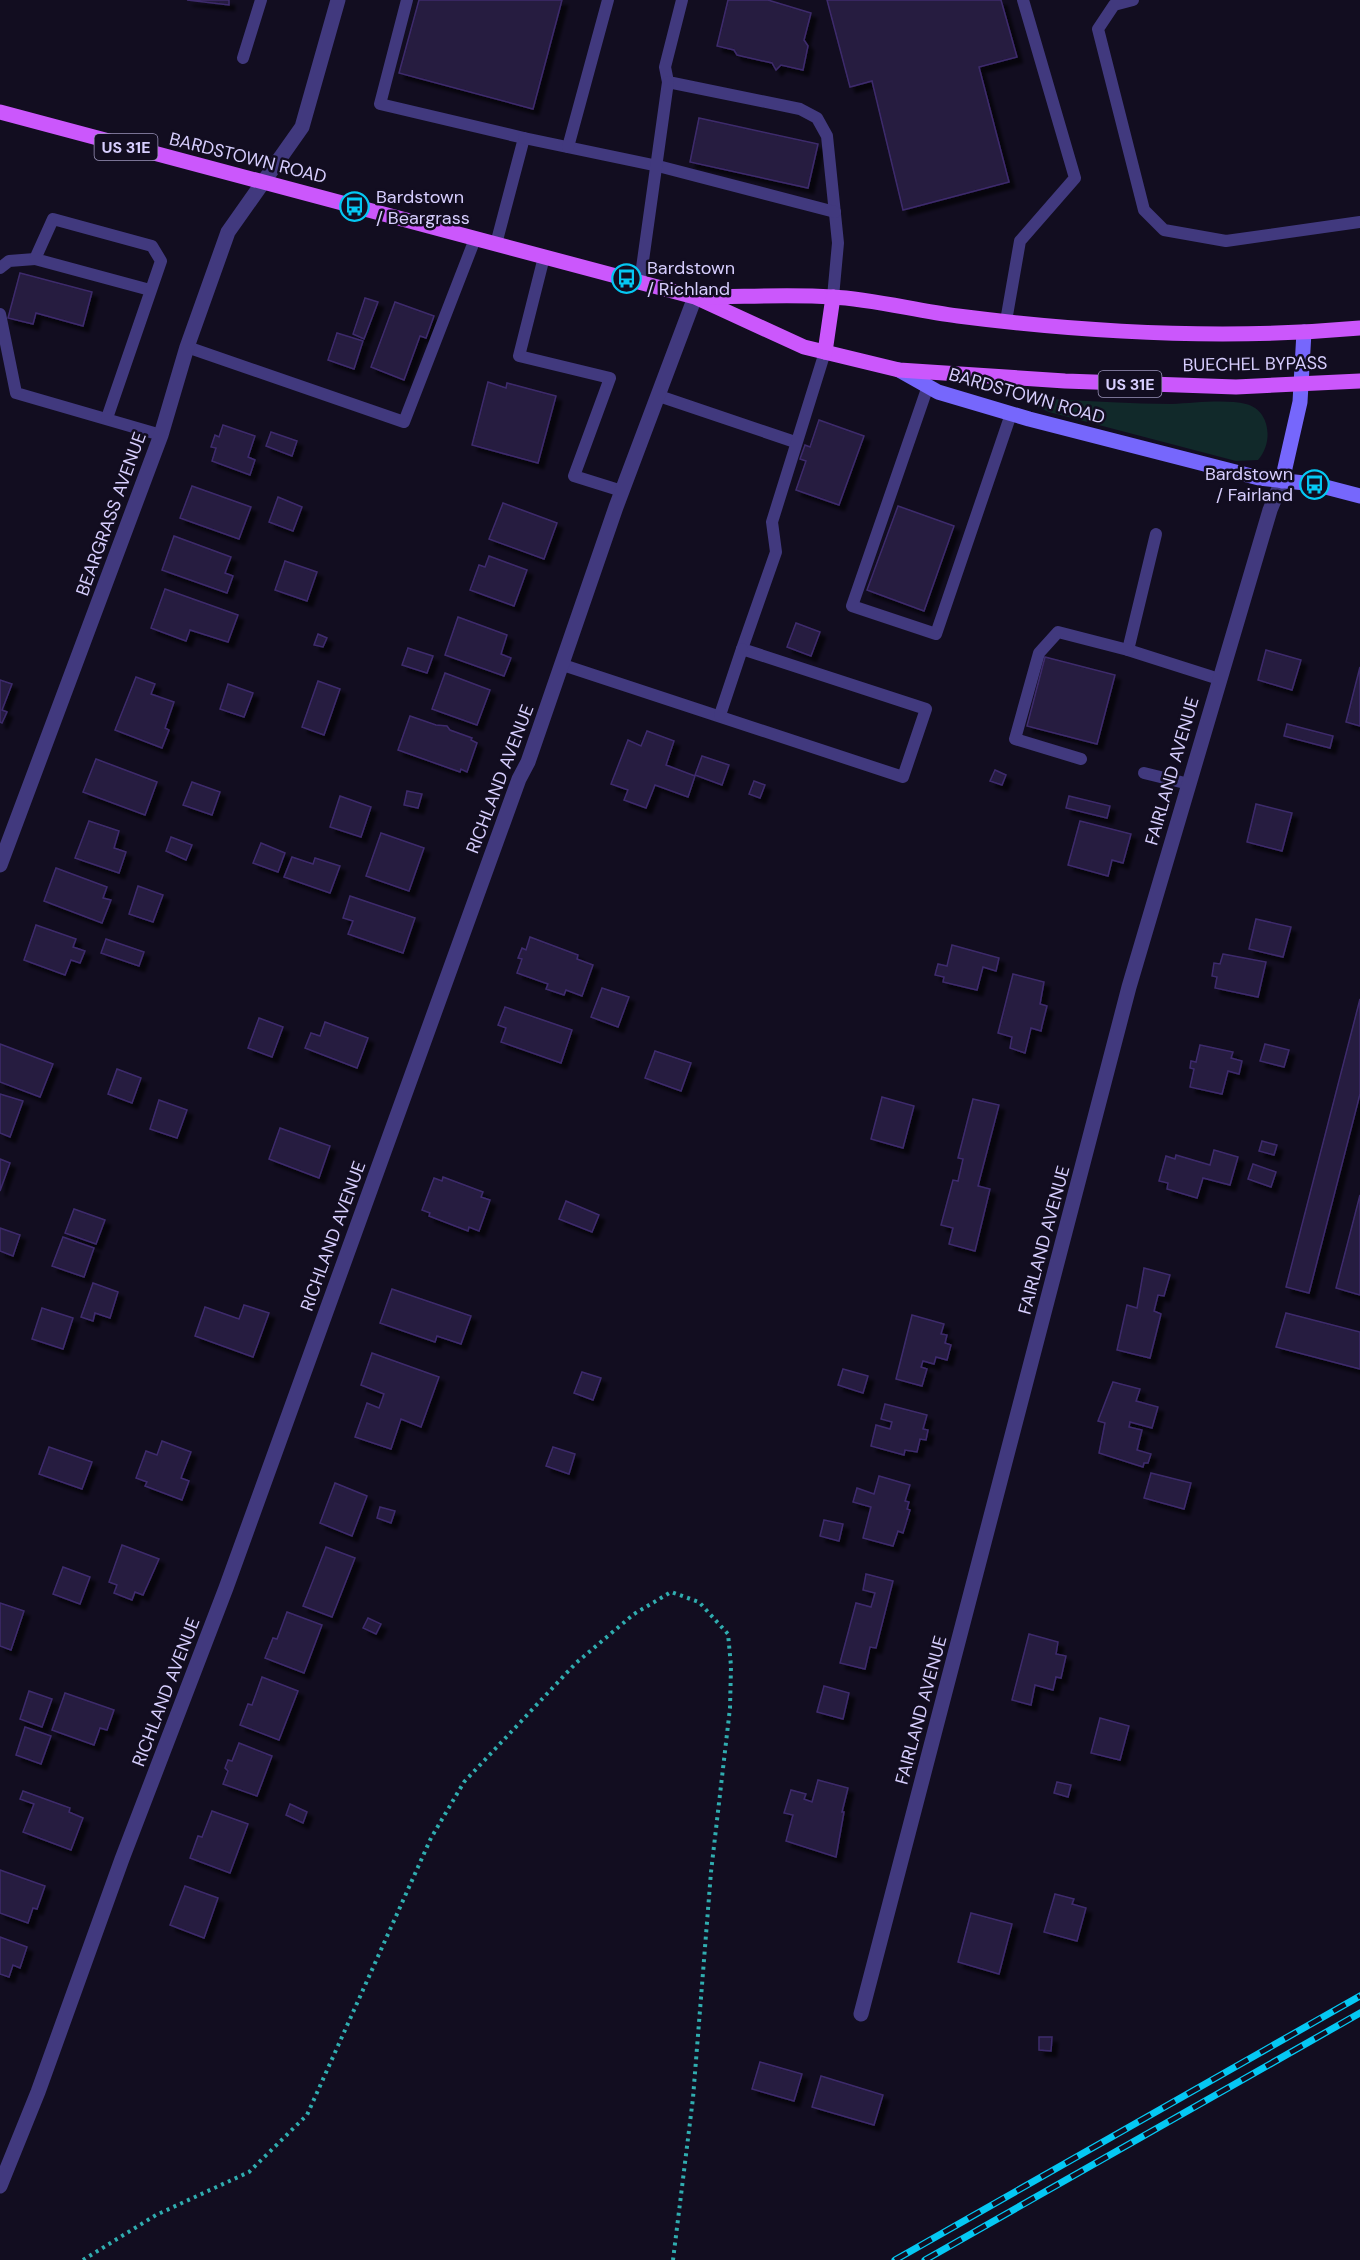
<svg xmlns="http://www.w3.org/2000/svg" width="1360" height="2260" viewBox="0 0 1360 2260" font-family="'DM Sans',sans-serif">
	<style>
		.green { fill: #11292a }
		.building { fill: #251a41; stroke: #3e2c6c; stroke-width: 1.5; filter: url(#shadow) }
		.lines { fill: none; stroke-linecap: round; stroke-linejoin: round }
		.path { stroke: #30adb0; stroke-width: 4; stroke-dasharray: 3 4.5; stroke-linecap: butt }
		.service { stroke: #41397e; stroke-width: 12 }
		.minor { stroke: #41397e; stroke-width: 15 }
		.secondary { stroke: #7667fc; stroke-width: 15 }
		.primary { stroke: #cb57fc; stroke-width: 15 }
		.rail-casing { stroke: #05c8f3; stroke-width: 7 }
		.rail { stroke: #120d20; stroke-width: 4.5; stroke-dasharray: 14; stroke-linecap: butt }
		.labels { text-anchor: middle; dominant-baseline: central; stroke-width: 5; stroke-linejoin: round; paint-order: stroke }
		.shield { fill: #120d20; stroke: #9c94bb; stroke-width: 1.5 }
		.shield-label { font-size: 16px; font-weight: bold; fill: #d7cefe }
		.street-label { font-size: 18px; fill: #d7cefe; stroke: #120d20 }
		.poi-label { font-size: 18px; fill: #d7cefe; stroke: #120d20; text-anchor: start }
	</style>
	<defs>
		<filter id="shadow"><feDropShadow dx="5.5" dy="5.5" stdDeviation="1.5" flood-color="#0009"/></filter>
	</defs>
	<rect width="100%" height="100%" fill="#120d20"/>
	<!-- green -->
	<path class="green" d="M1052,399C1092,401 1132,404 1172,404C1193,403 1226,399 1246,404C1270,410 1274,442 1258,460L1236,461L1049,412L1038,407L1037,403Z"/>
	<!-- building -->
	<g class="building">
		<path d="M187,0H229V5Z"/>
		<path d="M419,0H562L533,109L399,73Z"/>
		<path d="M728,0H768L811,13L804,40L808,46L803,70L781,65L776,70L772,63L737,55L734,50L717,46Z"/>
		<path d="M827,0H1001L1017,57L979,67L1009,182L903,210L872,81L850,87Z"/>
		<path d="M699,118L818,144L808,188L690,162Z"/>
		<path d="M20,273L92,292L83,326L36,313L33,324L8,318Z"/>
		<path d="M365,298L378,302L364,339L353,334Z"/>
		<path d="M395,302L434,316L426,338L420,336L404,380L371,367Z"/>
		<path d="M337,333L363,341L354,369L328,360Z"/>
		<path d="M488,382L506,388L507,383L556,396L538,463L472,445Z"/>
		<path d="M819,420L864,436L839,505L796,490L806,461L800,459L805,445L810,447Z"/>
		<path d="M223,425L255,436L248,457L255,460L250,475L212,461L216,448L211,447L215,435L219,437Z"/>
		<path d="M271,432L297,441L292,456L266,446Z"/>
		<path d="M192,486L251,507L239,539L180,518Z"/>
		<path d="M278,497L302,507L293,531L269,522Z"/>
		<path d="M503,503L557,523L544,559L489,539Z"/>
		<path d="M898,506L954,526L924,611L867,590Z"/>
		<path d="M174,536L231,557L225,573L233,576L227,593L162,570Z"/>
		<path d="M489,556L527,570L514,606L470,590L479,565L485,567Z"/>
		<path d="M285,561L317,572L307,601L275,590Z"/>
		<path d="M165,589L238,615L228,642L190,630L186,641L151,628Z"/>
		<path d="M458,617L507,635L501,654L511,658L504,676L445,655Z"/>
		<path d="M796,623L820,632L811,656L787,647Z"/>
		<path d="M318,634L327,638L323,647L314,645Z"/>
		<path d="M408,648L433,656L427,673L402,665Z"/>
		<path d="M1266,650L1301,660L1292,690L1258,680Z"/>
		<path d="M1045,657L1115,675L1097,744L1027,726Z"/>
		<path d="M1360,667V726L1346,722Z"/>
		<path d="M445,673L490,690L477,725L432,709Z"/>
		<path d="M136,677L155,684L151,694L174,702L165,728L169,730L162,748L115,730Z"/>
		<path d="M0,680L12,684L2,710L7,712L2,723L0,722Z"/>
		<path d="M318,681L340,689L324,735L302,727Z"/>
		<path d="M228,684L253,693L244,717L220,709Z"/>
		<path d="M410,716L436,725L447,726L450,730L472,738L471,740L477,743L467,772L461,769L460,772L398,750Z"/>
		<path d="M1287,724L1333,736L1330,748L1284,736Z"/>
		<path d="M647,731L674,741L666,765L695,776L688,797L655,785L646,808L624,800L628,790L611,784L628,740L641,746Z"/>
		<path d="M702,756L729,765L722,785L695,775Z"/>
		<path d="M96,759L157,782L145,815L83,792Z"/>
		<path d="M995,770L1006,775L1002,785L990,781Z"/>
		<path d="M754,781L765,785L760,798L749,794Z"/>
		<path d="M192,782L220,792L212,815L183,805Z"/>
		<path d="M407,791L422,794L418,808L404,805Z"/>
		<path d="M340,796L371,807L361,837L330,827Z"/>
		<path d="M1069,796L1110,806L1107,818L1066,808Z"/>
		<path d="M1256,804L1292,813L1282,851L1247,842Z"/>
		<path d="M89,821L119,831L114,848L126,852L119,873L75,858Z"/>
		<path d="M1080,821L1131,834L1123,863L1112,860L1108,876L1068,865Z"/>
		<path d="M381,833L424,848L409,891L366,876Z"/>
		<path d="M171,837L192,845L186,860L166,851Z"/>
		<path d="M261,843L285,853L278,872L253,863Z"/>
		<path d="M292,857L313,864L315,858L340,866L330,893L284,877Z"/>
		<path d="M56,868L107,887L103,898L111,900L102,923L44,901Z"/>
		<path d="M138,886L163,895L153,922L129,914Z"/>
		<path d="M350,896L415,918L403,953L348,934L353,921L343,918Z"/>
		<path d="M1256,919L1291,927L1283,957L1249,949Z"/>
		<path d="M36,925L76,939L73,947L85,951L80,963L71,960L65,975L24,960Z"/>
		<path d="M530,937L578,955L577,959L593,965L582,996L566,990L564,995L546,989L548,984L517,973L522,959L518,958L522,948L526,950Z"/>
		<path d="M106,939L144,952L139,966L101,953Z"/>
		<path d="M952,945L999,958L996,971L983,967L977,990L943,982L944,977L935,975L938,964L947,966Z"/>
		<path d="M1223,954L1266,962L1258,997L1215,988L1217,977L1212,976L1214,963L1220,964Z"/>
		<path d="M1013,974L1044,982L1040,1004L1047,1006L1042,1026L1041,1031L1031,1028L1025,1053L1010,1048L1012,1037L998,1033Z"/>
		<path d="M602,988L629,997L618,1027L591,1017Z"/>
		<path d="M1360,999V1094L1309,1293L1286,1287Z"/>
		<path d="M505,1007L572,1030L561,1063L501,1042L506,1028L498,1025Z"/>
		<path d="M259,1018L283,1027L272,1057L248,1048Z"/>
		<path d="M325,1022L368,1038L357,1068L305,1048L311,1033L320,1036Z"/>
		<path d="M0,1044L53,1064L40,1097L0,1082Z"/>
		<path d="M1265,1044L1289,1050L1284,1067L1260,1061Z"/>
		<path d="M1200,1045L1233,1052L1231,1058L1242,1061L1239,1074L1228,1071L1222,1094L1190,1087L1194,1069L1190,1068L1191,1061L1196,1062Z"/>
		<path d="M655,1051L691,1063L681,1091L645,1078Z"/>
		<path d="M117,1069L141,1078L132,1103L108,1094Z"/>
		<path d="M0,1094L23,1101L10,1137L0,1133Z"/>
		<path d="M882,1097L914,1106L903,1148L871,1139Z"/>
		<path d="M973,1099L999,1105L978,1186L990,1189L975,1251L949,1244L953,1228L941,1225L953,1180L958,1181L963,1159L958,1158Z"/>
		<path d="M159,1100L187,1110L177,1138L150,1129Z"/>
		<path d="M280,1128L330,1146L319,1178L269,1159Z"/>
		<path d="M1262,1141L1277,1145L1274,1155L1259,1151Z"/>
		<path d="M1214,1150L1238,1157L1230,1185L1203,1178L1197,1198L1167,1189L1168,1183L1159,1181L1166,1156L1175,1159L1176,1155L1210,1165Z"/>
		<path d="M0,1159L10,1163L0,1191Z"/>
		<path d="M1253,1164L1276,1172L1271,1187L1248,1179Z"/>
		<path d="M443,1177L483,1192L481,1197L490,1200L479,1231L469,1227L468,1231L429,1216L430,1213L422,1210L434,1178L442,1181Z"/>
		<path d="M1360,1195V1295L1336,1288Z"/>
		<path d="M566,1201L599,1215L592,1232L559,1219Z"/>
		<path d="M74,1209L105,1220L96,1244L65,1233Z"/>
		<path d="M0,1228L20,1235L13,1256L0,1251Z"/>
		<path d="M63,1237L94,1248L84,1277L52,1266Z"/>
		<path d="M1144,1268L1170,1275L1164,1296L1158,1295L1154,1311L1161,1314L1150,1358L1117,1350L1127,1305L1137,1308Z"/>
		<path d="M93,1283L118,1292L110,1318L95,1313L93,1321L81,1317Z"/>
		<path d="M392,1289L471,1316L461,1344L437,1336L435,1342L380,1323Z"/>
		<path d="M244,1305L269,1313L253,1357L195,1336L205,1307L239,1319Z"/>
		<path d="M42,1308L73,1318L63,1349L32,1339Z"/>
		<path d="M1286,1313L1360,1332V1369L1276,1347Z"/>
		<path d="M912,1315L944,1324L941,1334L947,1335L945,1343L951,1345L947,1360L936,1357L934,1364L923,1361L921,1367L927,1369L922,1386L896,1379Z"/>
		<path d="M372,1353L439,1377L421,1427L401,1419L391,1449L355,1437L367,1403L379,1408L384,1394L361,1385Z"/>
		<path d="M843,1369L868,1376L863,1393L838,1385Z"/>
		<path d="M582,1372L601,1378L593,1400L574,1393Z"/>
		<path d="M1113,1382L1140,1389L1136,1401L1158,1407L1152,1428L1130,1422L1129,1427L1142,1430L1137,1450L1151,1454L1148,1463H1144L1143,1467L1099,1453L1105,1423L1098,1421Z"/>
		<path d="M885,1404L927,1415L923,1429L928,1430L926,1440L920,1439L917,1452L905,1450L904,1455L871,1446L876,1425L890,1429L892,1422L881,1419Z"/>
		<path d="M162,1441L191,1452L181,1478L189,1481L182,1500L145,1486L147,1482L136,1478L146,1451L157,1455Z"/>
		<path d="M49,1447L92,1462L82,1489L39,1474Z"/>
		<path d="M553,1447L575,1454L569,1474L546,1466Z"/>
		<path d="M1151,1473L1191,1483L1184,1509L1144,1498Z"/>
		<path d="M879,1476L910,1485L905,1501L909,1502L907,1509L910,1510L903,1533L898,1531L893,1546L863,1538L871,1507L853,1502L857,1488L874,1494Z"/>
		<path d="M335,1483L367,1496L352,1536L320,1523Z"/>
		<path d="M380,1507L395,1511L391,1523L377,1518Z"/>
		<path d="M824,1520L843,1524L839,1541L820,1536Z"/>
		<path d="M122,1545L159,1559L143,1595L135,1592L132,1600L114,1593L117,1585L109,1582Z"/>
		<path d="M326,1547L355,1558L332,1617L303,1606Z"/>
		<path d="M63,1567L90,1577L80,1604L53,1594Z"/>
		<path d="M866,1574L893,1581L876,1648L870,1647L865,1669L840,1663L856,1603L871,1607L875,1593L863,1590Z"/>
		<path d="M0,1603L24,1611L11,1650L0,1646Z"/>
		<path d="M287,1612L322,1625L304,1673L265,1658L273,1638L277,1639Z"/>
		<path d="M368,1618L381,1624L376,1634L363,1628Z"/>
		<path d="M1029,1634L1058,1642L1056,1654L1066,1656L1061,1678L1056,1677L1053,1690L1035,1685L1031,1705L1012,1700Z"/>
		<path d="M262,1677L298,1691L279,1740L240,1725L248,1704L252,1705Z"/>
		<path d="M824,1686L849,1693L843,1719L817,1712Z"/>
		<path d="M29,1691L52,1699L42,1727L20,1719Z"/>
		<path d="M65,1693L114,1710L107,1730L100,1728L94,1745L52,1730Z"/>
		<path d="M1100,1718L1129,1726L1120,1760L1091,1753Z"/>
		<path d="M25,1727L51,1736L41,1764L16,1755Z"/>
		<path d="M239,1743L272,1756L257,1796L223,1784L228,1771L225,1768L228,1760L232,1761Z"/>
		<path d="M818,1780L848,1788L842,1812H844L836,1857L786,1841L793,1815L784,1813L791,1790L806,1794L804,1799L812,1802Z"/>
		<path d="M1057,1782L1071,1785L1068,1797L1054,1793Z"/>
		<path d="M23,1791L70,1808L69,1812L83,1818L71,1850L23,1832L34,1804L20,1799Z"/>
		<path d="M290,1804L307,1812L303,1823L286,1815Z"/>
		<path d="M212,1811L248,1824L230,1873L190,1858L198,1836L202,1837Z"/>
		<path d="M0,1870L45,1886L37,1909L33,1908L28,1923L0,1913Z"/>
		<path d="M185,1886L218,1898L204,1938L170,1925Z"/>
		<path d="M1055,1894L1074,1899L1072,1904L1086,1908L1077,1941L1044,1932Z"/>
		<path d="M971,1913L1012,1924L999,1974L958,1962Z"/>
		<path d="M0,1937L27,1947L20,1968L13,1965L9,1977L0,1974Z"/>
		<path d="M1039,2037H1052L1051,2051L1039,2050Z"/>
		<path d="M760,2062L802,2074L794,2101L752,2089Z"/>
		<path d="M821,2076L883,2095L874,2125L812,2107Z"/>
	</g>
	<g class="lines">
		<!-- path -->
		<path class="path" d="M83,2260L156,2215L249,2172L307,2115L431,1838L464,1782L576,1663L634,1614L671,1592L699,1602L728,1634L731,1666L730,1708L711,1872L693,2098L673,2260"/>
		<!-- service -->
		<g class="service">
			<path d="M407,0L380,104L524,138L496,244"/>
			<path d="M682,0L665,67L668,82L800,109L817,118L827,136L838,243L833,297"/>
			<path d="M1133,0L1114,5L1098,29L1144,210L1164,230L1226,241L1360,222"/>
			<path d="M243,58L261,0"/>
			<path d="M524,138L658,166L835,212"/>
			<path d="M568,147L608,0"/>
			<path d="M544,257L519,356L610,378L574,476L622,491"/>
			<path d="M0,268L9,261L35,259"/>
			<path d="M640,282L668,82"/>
			<path d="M0,314L16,393L161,435"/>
			<path d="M1006,321L1020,241L1075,178L1023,0"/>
			<path d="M187,347L404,422L475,239"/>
			<path d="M928,386L852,606L936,634L1011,414"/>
			<path d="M659,396L795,442"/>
			<path d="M107,418L161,261L152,246L53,219L35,259L150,290"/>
			<path d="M1156,534L1128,650L1219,679"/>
			<path d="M563,665L903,777L926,709L742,649L776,552L772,522L825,352"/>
			<path d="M720,715L742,649"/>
			<path d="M1081,759L1015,739L1039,653L1058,632L1128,650"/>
			<path d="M1144,773L1189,784"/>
		</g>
		<!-- minor -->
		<g class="minor">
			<path d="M0,865L161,435L187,347L228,232L302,127L338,0"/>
			<path d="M861,2014L1129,987L1270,510L1282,481"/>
			<path d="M0,2186L38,2092L122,1859L226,1588L519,779L528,762L616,507L695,297"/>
		</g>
		<!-- secondary -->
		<g class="secondary">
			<path d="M899,370L938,392L1029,419L1259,478L1314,484L1360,496"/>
			<path d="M1282,481L1300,402L1304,332"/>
		</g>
		<!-- primary -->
		<g class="primary">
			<path d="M0,112L695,297L804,347L899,370L1065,381L1236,387L1360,381"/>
			<path d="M701,297C744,297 789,294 832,297C874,299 916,311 958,316C1091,333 1226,340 1360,328"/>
			<path d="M825,352L833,297"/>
		</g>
		<defs>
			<g id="rail">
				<path d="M895,2260L1360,1996"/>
				<path d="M925,2260L1360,2013"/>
			</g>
		</defs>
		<!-- rail casing -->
		<use href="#rail" class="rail-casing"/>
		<!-- rail -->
		<use href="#rail" class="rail"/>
	</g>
	<!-- icons -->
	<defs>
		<symbol id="bus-ring" viewBox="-11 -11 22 22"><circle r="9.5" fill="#120d20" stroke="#05c8f3" stroke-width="1.5"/><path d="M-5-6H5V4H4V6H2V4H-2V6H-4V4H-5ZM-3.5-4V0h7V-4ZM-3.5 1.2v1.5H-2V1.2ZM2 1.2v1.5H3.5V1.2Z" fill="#05c8f3"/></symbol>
	</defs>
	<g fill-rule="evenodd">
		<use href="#bus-ring" x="338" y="190" width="33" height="33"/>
		<use href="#bus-ring" x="610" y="262" width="33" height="33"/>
		<use href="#bus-ring" x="1298" y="468" width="33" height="33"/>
	</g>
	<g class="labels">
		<!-- shield labels -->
		<g class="shield">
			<rect x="94.5" y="134" width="63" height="26" rx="4.5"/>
			<rect x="1098.5" y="371" width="63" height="26" rx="4.5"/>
		</g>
		<g class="shield-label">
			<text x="126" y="147">US 31E</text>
			<text x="1130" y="384">US 31E</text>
		</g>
		<!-- street labels -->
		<g class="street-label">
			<text transform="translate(248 158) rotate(14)">BARDSTOWN ROAD</text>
			<text transform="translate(1255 364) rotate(-1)">BUECHEL BYPASS</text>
			<text transform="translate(1027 396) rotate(16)">BARDSTOWN ROAD</text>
			<text transform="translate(111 514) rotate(-70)">BEARGRASS AVENUE</text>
			<text transform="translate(1172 771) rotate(-74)">FAIRLAND AVENUE</text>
			<text transform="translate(500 779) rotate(-69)">RICHLAND AVENUE</text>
			<text transform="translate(333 1236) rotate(-70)">RICHLAND AVENUE</text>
			<text transform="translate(1044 1240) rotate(-75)">FAIRLAND AVENUE</text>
			<text transform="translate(166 1692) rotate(-69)">RICHLAND AVENUE</text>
			<text transform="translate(921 1710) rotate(-75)">FAIRLAND AVENUE</text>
		</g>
		<!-- poi labels -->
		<g class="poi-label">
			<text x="376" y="197">Bardstown<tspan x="376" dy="21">/ Beargrass</tspan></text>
			<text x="647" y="268">Bardstown<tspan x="647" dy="21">/ Richland</tspan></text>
			<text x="1293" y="474" text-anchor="end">Bardstown<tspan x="1293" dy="21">/ Fairland</tspan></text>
		</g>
	</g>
</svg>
